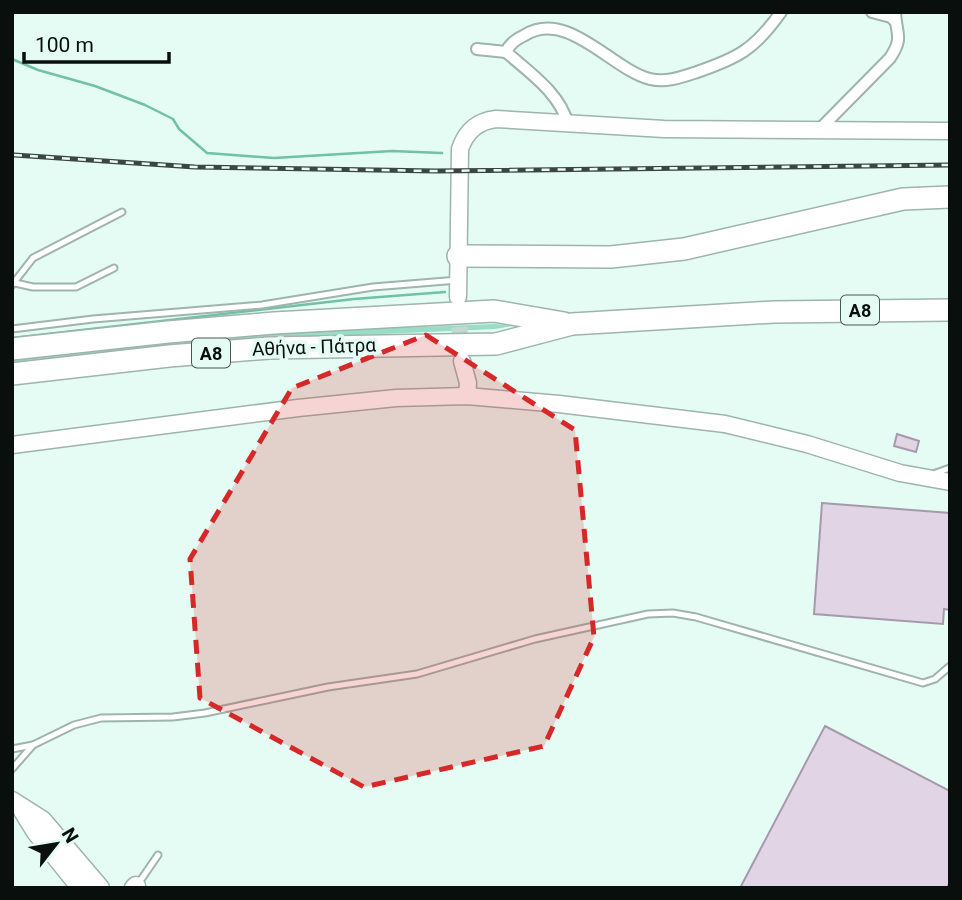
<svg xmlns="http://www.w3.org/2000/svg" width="962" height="900" viewBox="0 0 962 900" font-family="Roboto,sans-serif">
<rect width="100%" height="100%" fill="#e4fcf3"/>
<!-- green -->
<polygon fill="#98ddc6" points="495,324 513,326 495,329 268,339 12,364 12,359 167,342 268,333"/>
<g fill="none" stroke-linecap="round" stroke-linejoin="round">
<!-- stream -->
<g stroke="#72c0a7" stroke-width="2.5">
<polyline points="12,59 38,70 95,86 145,105 173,119 179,129 207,153 274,158 392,151 442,153"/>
<polyline points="12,338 354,299 445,292"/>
</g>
</g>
<!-- building -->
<g fill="#e1d4e5" stroke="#a69aaa" stroke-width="2">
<polygon points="897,434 919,441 916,452 894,446"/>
<polygon points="822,503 950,513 950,610 944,609 943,624 814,614"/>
<polygon points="825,726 950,791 950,882 947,888 740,888"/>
</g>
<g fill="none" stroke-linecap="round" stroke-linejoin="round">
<!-- secondary-tunnel -->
<polyline stroke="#c3d8d0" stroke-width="16" stroke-dasharray="16 8" stroke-linecap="butt" points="458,303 461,354"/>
<!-- lane casing -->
<g stroke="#9eb4ac" stroke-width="9">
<g id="lane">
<polyline points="15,283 33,287 76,287 114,268"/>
<polyline points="12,285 33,258 122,212"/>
<polyline points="12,329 93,319 262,305 373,287 458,280"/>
<polyline points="933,474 950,468"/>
<polyline points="12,749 33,745 74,725 101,718 173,717 205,713 328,687 417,674 535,639 648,614 673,613 696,617 923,683 935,679 950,666"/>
<polyline points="12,769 33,745"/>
<polyline points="138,884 158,855"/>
</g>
</g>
<!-- street casing -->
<g stroke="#9eb4ac" stroke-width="14">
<g id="street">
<polyline points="872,12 891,17 896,22"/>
<path d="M 477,49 L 506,52 C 510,43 517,39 525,35 C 568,9 611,69 650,79 C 666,83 682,77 697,72 C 738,58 755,49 781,12"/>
<path d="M 506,52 C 529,72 561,94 568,125"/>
<path d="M 820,129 L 890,58 C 904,37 896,35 895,12"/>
</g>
</g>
<!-- secondary casing -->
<g stroke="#9eb4ac" stroke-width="19">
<g id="secondary">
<path d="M 458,297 L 460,149 C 466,131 478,121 496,119 L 664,129 L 950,131"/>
<polyline points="462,361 468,383 467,396"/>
<polyline points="12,445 298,408 396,398 467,396 559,404 725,424 807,444 900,473 950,482"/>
</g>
</g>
<!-- primary casing -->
<g stroke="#9eb4ac" stroke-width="21">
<g id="primary">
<polyline points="12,801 42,820 100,888"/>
<polyline points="23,811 36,832 81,888"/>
<polyline points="134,888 136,886"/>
</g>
</g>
<!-- highway casing -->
<g stroke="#9eb4ac" stroke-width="24">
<g id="highway">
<polyline points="458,256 611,257 684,249 903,199 950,197"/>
<polyline points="12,349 168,332 274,323 494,311 564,323"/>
<polyline points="12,374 169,356 269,348 496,344 572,324 774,312 950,310"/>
</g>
</g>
<!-- lane -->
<use href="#lane" stroke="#fff" stroke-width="5"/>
<!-- street -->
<use href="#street" stroke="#fff" stroke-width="10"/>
<!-- secondary -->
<use href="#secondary" stroke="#fff" stroke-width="16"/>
<!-- primary -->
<use href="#primary" stroke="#fff" stroke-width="18"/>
<!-- highway -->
<use href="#highway" stroke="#fff" stroke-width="21"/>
<!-- rail casing -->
<g stroke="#3b4643" stroke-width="5">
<polyline id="rail" points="14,155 195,167 436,171 950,165"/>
</g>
<!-- rail -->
<use href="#rail" stroke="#e4fcf3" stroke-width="2.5" stroke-dasharray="8" stroke-linecap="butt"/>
</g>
<!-- marked area -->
<path fill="#d62828" fill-opacity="0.2" stroke="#d62828" stroke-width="5" stroke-dasharray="14 9" stroke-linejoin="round" d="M 426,335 L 575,430 L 594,637 L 544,746 L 364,787 L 200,698 L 190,559 L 292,388 Z"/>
<g text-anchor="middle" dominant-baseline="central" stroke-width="7" stroke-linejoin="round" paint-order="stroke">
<!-- shield labels -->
<g fill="#e4fcf3" stroke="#4a5652" stroke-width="2">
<rect x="841" y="295.5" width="38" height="29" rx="5"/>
<rect x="192" y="338.5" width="38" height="29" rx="5"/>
</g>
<g font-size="18" font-weight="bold" fill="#080f0d">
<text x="860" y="310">Α8</text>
<text x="211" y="353">Α8</text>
</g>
<!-- street labels -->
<g font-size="19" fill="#080f0d" stroke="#e4fcf3">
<text transform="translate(314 347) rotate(-2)">Αθήνα - Πάτρα</text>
</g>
</g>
<!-- border -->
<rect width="962" height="900" fill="none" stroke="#080f0d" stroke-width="28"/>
<!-- north arrow -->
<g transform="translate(56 844) rotate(59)" stroke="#e4fcf3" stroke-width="5" paint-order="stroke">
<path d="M0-5L12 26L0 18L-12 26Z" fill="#080f0d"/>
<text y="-10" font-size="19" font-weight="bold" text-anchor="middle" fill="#080f0d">N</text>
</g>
<!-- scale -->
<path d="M24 52v10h145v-10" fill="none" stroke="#080f0d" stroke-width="3.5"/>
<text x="35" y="52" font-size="21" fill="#080f0d" stroke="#e4fcf3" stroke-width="5" paint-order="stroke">100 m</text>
</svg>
